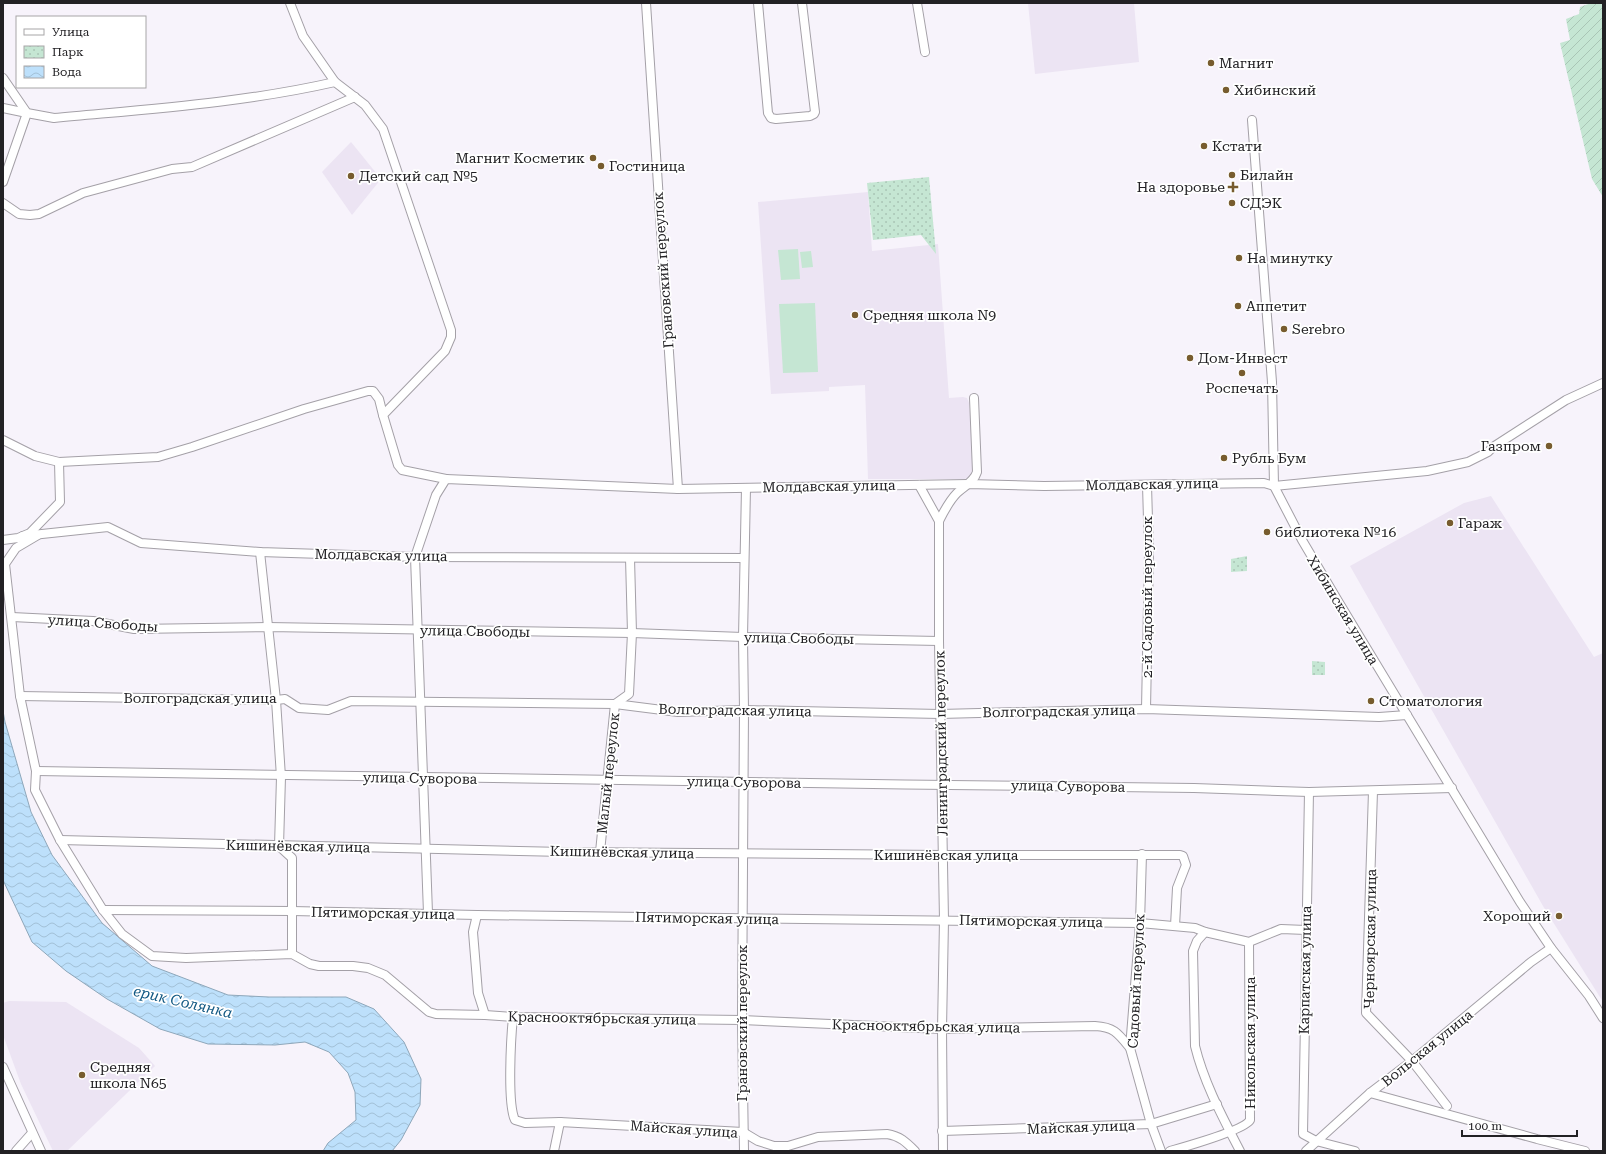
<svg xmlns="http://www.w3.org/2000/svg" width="1606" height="1154" viewBox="0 0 1606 1154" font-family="'Roboto Serif',serif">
<defs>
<pattern id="park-dots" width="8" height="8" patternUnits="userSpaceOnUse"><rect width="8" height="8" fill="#c5e6d3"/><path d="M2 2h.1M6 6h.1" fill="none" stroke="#a9c5b5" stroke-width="1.8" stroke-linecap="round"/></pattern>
<pattern id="garden-furrows" width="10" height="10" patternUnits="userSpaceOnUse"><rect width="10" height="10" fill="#c5e6d3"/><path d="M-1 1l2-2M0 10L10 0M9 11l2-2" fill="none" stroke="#a9c5b5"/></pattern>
<pattern id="water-waves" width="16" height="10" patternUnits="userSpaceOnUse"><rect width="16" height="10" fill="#bde0fb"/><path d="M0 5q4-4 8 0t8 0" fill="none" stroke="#a2c0d7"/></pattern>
</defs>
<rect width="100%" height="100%" fill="#f7f3fb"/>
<!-- built -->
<g fill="#ece4f3">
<polygon points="1028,3 1134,3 1139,62 1035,74"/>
<polygon points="351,142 381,179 352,215 322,172"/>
<polygon points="868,192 872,251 938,244 949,398 963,397 967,398 969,403 974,465 970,476 965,479 868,479 865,385 829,387 829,391 771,394 758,202"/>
<polygon points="1491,496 1594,657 1603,653 1603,1002 1543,906 1350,566 1464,503"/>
<polygon points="9,1001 66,1002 139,1048 155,1066 67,1151 53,1151 21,1084 3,1035 3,1003"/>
</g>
<!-- grass -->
<g fill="#c5e6d3">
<polygon points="798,249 800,279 781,280 778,250"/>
<polygon points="811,251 813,267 802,268 800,252"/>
<polygon points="815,303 818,372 783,373 779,304"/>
</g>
<!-- park -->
<g fill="url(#park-dots)">
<polygon points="929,177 936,254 921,235 873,240 867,183"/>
<polygon points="1247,556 1247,571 1231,572 1231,559"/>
<polygon points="1312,661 1325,662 1325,675 1312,675"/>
</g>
<!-- garden -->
<polygon fill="url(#garden-furrows)" points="1591,3 1603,3 1603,197 1592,179 1560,43 1570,40 1566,19 1579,14 1580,7"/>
<!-- water -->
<polygon fill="url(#water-waves)" stroke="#8ea7ba" points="3,711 5,722 31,812 52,855 102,923 152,966 228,995 269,997 346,997 374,1009 404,1042 421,1079 420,1105 401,1140 392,1151 323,1151 328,1143 356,1120 355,1092 348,1073 329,1052 305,1042 275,1045 208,1044 160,1029 107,999 66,971 32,942 3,880"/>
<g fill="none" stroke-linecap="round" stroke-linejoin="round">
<!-- minor casing -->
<g stroke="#a4a0a7" stroke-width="10">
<g id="minor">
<polyline points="290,3 303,36 335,82 365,105 383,129 451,330 451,337 445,351 383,415 398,465 402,470 446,479"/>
<polyline points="646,3 678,489"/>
<polyline points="758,3 768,113 771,118 776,119 810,116 814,114 815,112 802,3"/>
<polyline points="917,3 925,52"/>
<path d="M 3,78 L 27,113 L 54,118 C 148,109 243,103 335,82"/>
<polyline points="3,108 27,113 3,182"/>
<polyline points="1252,120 1272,382 1274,486 1302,540 1338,601 1520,902 1551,948 1589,996 1603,1018"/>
<polyline points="3,203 19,214 30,215 39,214 83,193 172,169 192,167 355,97"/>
<polyline points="3,440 35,456 59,462 158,457 192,447 304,409 368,391 373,391 379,399 383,415"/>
<polyline points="919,485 939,521"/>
<path d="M 38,535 L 16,548 L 5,564 L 20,696 L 36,771 L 35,790 L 60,840 L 103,910 L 122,934 L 152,956 L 186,958 L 292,954 L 310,964 L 319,966 L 353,966 L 368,968 L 385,975 L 429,1012 L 436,1014 L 485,1015 L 513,1017 L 742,1020 L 942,1029 L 1095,1026 C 1114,1027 1118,1033 1130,1048"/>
<polyline points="23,536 108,527 141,543 260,552 415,557 744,558"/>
<polyline points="3,540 18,538 30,533 60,502 59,462"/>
<polyline points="260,552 276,700 281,777 279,846 292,858 292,954"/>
<polyline points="12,617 93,621 134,629 268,627 632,633 743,637 939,641"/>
<polyline points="20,696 276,700 285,699 299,708 328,710 351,701 615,704 678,712 744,710 940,714 1146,709 1379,717 1407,715"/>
<polyline points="1146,709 1149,554 1147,485"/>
<path d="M 36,771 C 422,780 808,783 1194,788 L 1309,792 L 1452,788"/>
<polyline points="1373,791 1366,1013 1412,1061 1447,1106"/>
<polyline points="1309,792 1303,1134 1316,1141 1355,1151"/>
<polyline points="60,840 564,852 943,855 1180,855 1183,856 1186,865 1177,888 1175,926"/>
<polyline points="600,852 615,704 629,694 632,633 630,558"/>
<polyline points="1142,854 1140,923 1130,1048 1151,1124 1161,1151"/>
<polyline points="103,910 292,911 477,915 1140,923 1195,928 1205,932 1249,942 1281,929 1306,930"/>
<polyline points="428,913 415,557 436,495 446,479 678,489 968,484 1044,486 1264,483 1274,486 1427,471 1468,462 1488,452 1493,447 1566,400 1603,383"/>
<polyline points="477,915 473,932 478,993 485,1015"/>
<path d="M 1205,932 L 1197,941 L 1193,951 L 1195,1046 C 1204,1083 1223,1118 1240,1151"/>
<path d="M 513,1017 C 511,1037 507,1104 515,1120 L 525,1123 L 560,1122 L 743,1132 L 758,1141 L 774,1146 L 788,1146 L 818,1137 L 887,1134 C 900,1136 906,1142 915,1151"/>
<polyline points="3,1067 41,1151"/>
<polyline points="1370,1093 1537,1139 1585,1151"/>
<polyline points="942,1131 1151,1124 1217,1104"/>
<polyline points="16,1151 32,1133"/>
<polyline points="554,1151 560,1122"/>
<polyline points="744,1151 742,1020 744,710 743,637 746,488"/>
<path d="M 943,1151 L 942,1029 L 944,920 L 939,641 L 939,521 C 944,511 949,501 957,493 C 964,486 974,482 977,472 L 974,398"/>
<path d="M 1170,1151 C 1184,1147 1245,1130 1250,1120 L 1249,942"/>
<polyline points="1306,1151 1370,1093 1412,1061 1531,962 1551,948"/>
</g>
</g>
<!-- minor -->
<use href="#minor" stroke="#fff" stroke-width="8"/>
</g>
<!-- markers -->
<g fill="#775c2e" stroke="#fff" stroke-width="1.5">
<circle cx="1211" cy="63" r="4"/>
<circle cx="1226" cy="90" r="4"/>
<circle cx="1204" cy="146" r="4"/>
<circle cx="593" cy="158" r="4"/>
<circle cx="601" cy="166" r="4"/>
<circle cx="1232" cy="175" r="4"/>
<circle cx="351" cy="176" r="4"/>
<path d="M1231 181h4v4h4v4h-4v4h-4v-4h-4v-4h4z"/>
<circle cx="1232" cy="203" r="4"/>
<circle cx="1239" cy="258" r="4"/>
<circle cx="1238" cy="306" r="4"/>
<circle cx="855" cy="315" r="4"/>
<circle cx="1284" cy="329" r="4"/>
<circle cx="1190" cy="358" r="4"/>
<circle cx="1242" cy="373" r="4"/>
<circle cx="1549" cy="446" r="4"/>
<circle cx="1224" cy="458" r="4"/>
<circle cx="1450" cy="523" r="4"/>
<circle cx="1267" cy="532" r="4"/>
<circle cx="1371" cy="701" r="4"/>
<circle cx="1559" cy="916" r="4"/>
<circle cx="82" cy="1075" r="4"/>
</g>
<g text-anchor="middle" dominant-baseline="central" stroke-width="3.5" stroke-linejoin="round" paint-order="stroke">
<!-- poi labels -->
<g font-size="14" fill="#222124" stroke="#fff" text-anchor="start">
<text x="1219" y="63">Магнит</text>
<text x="1234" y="90">Хибинский</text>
<text x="1212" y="146">Кстати</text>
<text x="585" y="158" text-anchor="end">Магнит Косметик</text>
<text x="609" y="166">Гостиница</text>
<text x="1240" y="175">Билайн</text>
<text x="359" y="176">Детский сад №5</text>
<text x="1225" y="187" text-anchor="end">На здоровье</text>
<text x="1240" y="203">СДЭК</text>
<text x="1247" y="258">На минутку</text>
<text x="1246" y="306">Аппетит</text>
<text x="863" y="315">Средняя школа N9</text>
<text x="1292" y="329">Serebro</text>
<text x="1198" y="358">Дом-Инвест</text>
<text x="1242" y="388" text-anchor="middle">Роспечать</text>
<text x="1541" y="446" text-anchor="end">Газпром</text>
<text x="1232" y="458">Рубль Бум</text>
<text x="1458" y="523">Гараж</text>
<text x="1275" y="532">библиотека №16</text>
<text x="1379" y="701">Стоматология</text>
<text x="1551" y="916" text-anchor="end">Хороший</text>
<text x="90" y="1067">Средняя<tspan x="90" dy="16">школа N65</tspan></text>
</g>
<!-- street labels -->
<g font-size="14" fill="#222124" stroke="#fff">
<text transform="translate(663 270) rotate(-94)">Грановский переулок</text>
<text transform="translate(1152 484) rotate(-1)">Молдавская улица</text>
<text transform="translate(829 486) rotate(-1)">Молдавская улица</text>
<text transform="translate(381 555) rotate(1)">Молдавская улица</text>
<text transform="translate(1147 597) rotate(-90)">2-й Садовый переулок</text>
<text transform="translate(1343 610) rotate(59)">Хибинская улица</text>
<text transform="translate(103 623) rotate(4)">улица Свободы</text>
<text transform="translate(475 631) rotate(1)">улица Свободы</text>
<text transform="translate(799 638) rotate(1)">улица Свободы</text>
<text x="200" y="698">Волгоградская улица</text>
<text transform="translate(735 710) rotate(1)">Волгоградская улица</text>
<text transform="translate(1059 711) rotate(-1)">Волгоградская улица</text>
<text transform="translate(941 743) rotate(-91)">Ленинградский переулок</text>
<text transform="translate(608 773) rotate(-84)">Малый переулок</text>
<text transform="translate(420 778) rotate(1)">улица Суворова</text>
<text transform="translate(744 782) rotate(1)">улица Суворова</text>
<text transform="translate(1068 786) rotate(1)">улица Суворова</text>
<text transform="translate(298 846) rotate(1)">Кишинёвская улица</text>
<text transform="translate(622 852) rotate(1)">Кишинёвская улица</text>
<text x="946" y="855">Кишинёвская улица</text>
<text transform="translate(383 913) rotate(1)">Пятиморская улица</text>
<text transform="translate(707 918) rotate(1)">Пятиморская улица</text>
<text transform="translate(1031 921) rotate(1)">Пятиморская улица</text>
<text transform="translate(1370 939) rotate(-89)">Черноярская улица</text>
<text transform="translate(1305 970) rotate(-89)">Карпатская улица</text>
<text transform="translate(1136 981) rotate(-87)">Садовый переулок</text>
<text transform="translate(602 1018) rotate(1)">Краснооктябрьская улица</text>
<text transform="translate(742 1023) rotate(-90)">Грановский переулок</text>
<text transform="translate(926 1026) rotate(1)">Краснооктябрьская улица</text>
<text transform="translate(1250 1043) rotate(-90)">Никольская улица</text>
<text transform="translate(1427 1048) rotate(-39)">Вольская улица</text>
<text transform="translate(1081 1127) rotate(-2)">Майская улица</text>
<text transform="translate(684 1129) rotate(4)">Майская улица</text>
</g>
<!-- water labels -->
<g font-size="15" font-style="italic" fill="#125983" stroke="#fff">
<text transform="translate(183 1002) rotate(13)">ерик Солянка</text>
</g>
</g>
<!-- border -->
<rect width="1606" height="1154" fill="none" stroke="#222124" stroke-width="8"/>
<!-- legend -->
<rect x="16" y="16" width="130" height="72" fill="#ffffff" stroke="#a7a6a7"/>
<rect x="24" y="29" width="20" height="6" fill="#ffffff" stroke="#a7a6a7"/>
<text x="52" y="36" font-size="12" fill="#222124">Улица</text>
<rect x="24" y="46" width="20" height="12" fill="url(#park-dots)" stroke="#a7a6a7"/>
<text x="52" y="56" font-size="12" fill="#222124">Парк</text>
<rect x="24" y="66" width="20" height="12" fill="url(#water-waves)" stroke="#a7a6a7"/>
<text x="52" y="76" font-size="12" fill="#222124">Вода</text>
<!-- scale -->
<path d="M1462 1130v6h115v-6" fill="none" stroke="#222124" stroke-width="2"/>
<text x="1468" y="1130" font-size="12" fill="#222124" stroke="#ffffff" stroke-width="3" paint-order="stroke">100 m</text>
</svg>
